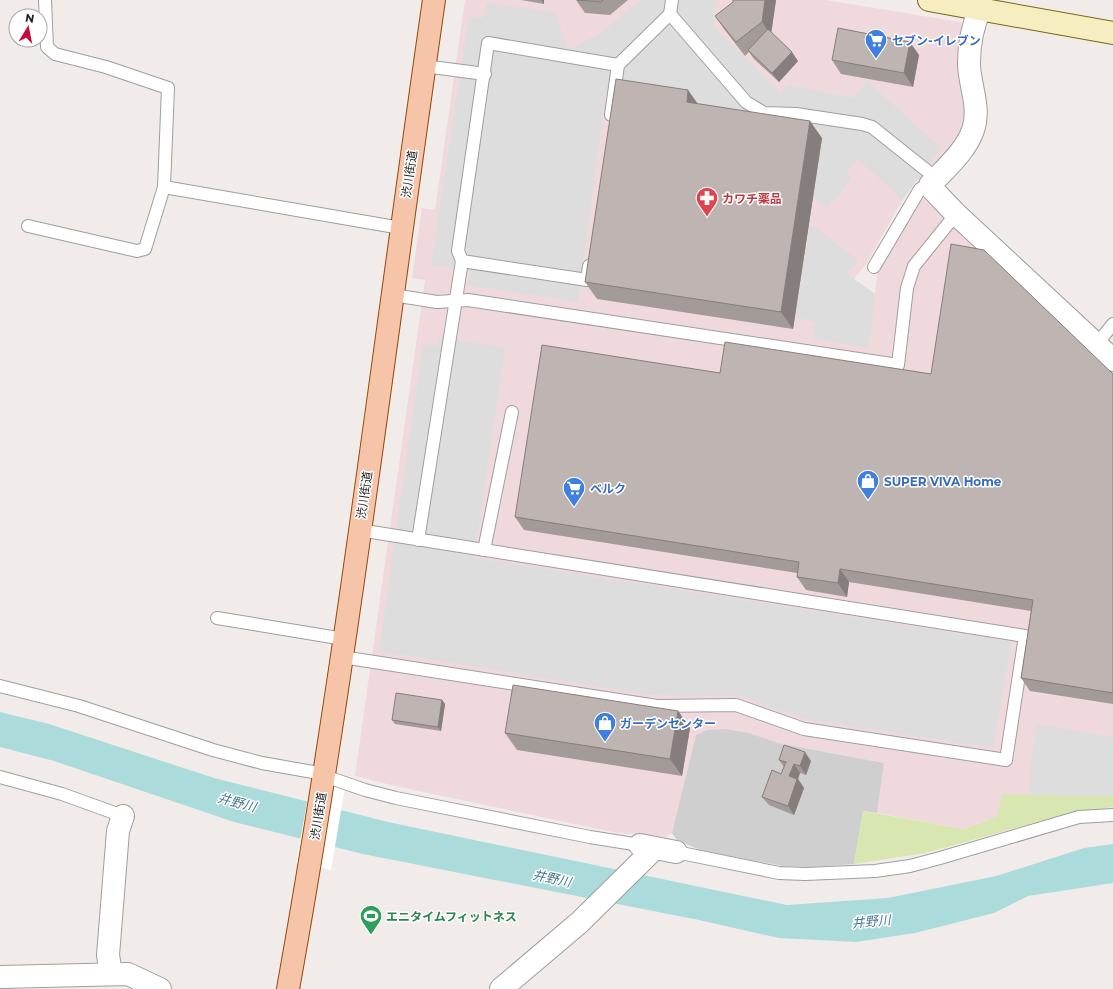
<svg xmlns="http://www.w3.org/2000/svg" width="1113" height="989" viewBox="0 0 1113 989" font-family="Montserrat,'Noto Sans JP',sans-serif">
<rect width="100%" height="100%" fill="#f1ece9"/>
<!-- commercial -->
<polygon fill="#f0d9dd" points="465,0 826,0 966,23 962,84 965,118 960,138 936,166 913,184 897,209 867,263 854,279 875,294 877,275 922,198 986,251 1113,373 1113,796 1002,795 997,817 963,829 877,813 884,763 782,744 749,733 726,729 696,735 672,833 665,837 617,833 395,786 355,776 425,280 412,278 422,208 435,210"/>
<!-- religious -->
<polygon fill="#cfcfcf" points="726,729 749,733 782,744 884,763 877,813 863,811 854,864 811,867 783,866 702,851 677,840 672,833 696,735 707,730"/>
<!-- grass -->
<polygon fill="#d8e7b2" points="1002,794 1113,796 1113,807 1065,814 926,853 854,864 863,811 963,829 997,817"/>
<!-- parking -->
<g fill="#ddd">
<polygon points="641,0 717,0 713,25 780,93 788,85 853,98 867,81 941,148 902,200 858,159 846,172 852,178 827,208 813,198 822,138 628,96 606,93 578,302 468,285 471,271 431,265 469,16 483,18 487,3 556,13 568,50 602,32"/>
<polygon points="810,226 815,227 859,261 846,273 875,294 869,348 813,338 816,322 795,317"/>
<polygon points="439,337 505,348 474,558 1012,642 993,748 809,720 774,709 740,696 649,695 379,651 423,344 437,346"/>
<polygon points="1037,724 1113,737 1113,796 1030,795 1029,774"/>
</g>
<!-- water -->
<polygon fill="#acdbdb" points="0,712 49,724 214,778 388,822 787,905 888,898 996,876 1084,848 1113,844 1113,883 1028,896 994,913 915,933 856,942 779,938 699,920 363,854 234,822 54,761 0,747"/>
<!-- pier -->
<polygon fill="#fff" points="311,781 345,787 331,870 296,863"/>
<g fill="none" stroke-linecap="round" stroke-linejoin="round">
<!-- lane casing -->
<g stroke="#9e9e9e" stroke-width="14">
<g id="lane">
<polyline points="670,14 746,102 764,113 796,114 862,124 872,127 936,178"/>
<polyline points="424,66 485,74"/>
<polyline points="611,115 618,65 670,14 672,0"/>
<polyline points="164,187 401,228"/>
<polyline points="28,226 137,251 145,249 164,187 168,88 106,67 55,54 47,47 45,0"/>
<polyline points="462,261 587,280 589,266"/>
<polyline points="874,267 920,189 930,185"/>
<polyline points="393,295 437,302 468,300 898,365 907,288 914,266 956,214"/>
<polyline points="1096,345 1113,324"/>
<polyline points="418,540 462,261 458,251 488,43 618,65"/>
<polyline points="484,550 512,412"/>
<polyline points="217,618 344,639"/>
<polyline points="342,657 657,706 736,705 804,729 1006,760 1025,636 359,530"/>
<polyline points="0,686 79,706 213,750 262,763 313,772 365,790 396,798 590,837 640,845"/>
<polyline points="0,777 62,794 123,816"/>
<polyline points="676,852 779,873 805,874 875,871 910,866 940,858 1079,817 1113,815"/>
</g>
</g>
<!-- street casing -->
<g stroke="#9e9e9e" stroke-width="24">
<g id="street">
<path d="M 980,9 C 973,25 969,45 969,63 C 969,85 981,107 973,130 C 966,151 945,169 930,185 L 933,190 L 956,214 L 1113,360"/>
<polyline points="640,845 676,852"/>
<polyline points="111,973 108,955 118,831 123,816"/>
<polyline points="0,977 128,974 160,989"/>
<polyline points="501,989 580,922 655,848"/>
</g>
</g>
<!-- secondary casing -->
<g stroke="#74690c" stroke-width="24">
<polyline id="secondary" points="929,0 1113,33"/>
</g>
<!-- primary casing -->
<g stroke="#94480a" stroke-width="24">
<path id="primary" d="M 288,989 C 347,661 386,330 434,0"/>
</g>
<!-- lane -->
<use href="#lane" stroke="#fff" stroke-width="12"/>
<!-- street -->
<use href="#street" stroke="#fff" stroke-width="22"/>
<!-- secondary -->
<use href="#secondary" stroke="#f6edc1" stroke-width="22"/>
<!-- primary -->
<use href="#primary" stroke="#f6c4a8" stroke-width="22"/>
</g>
<!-- wall -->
<g fill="#a39b98">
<polygon points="521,0 544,0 544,4"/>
<polygon points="576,0 628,0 610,15 585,13"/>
<polygon points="776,0 771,32 798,61 779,82 754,59 749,52 745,56 724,29 715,16 733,2"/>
<polygon points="919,55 913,87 841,74 832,60"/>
<polygon points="698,104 822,138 793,329 597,299 585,282"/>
<polygon points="720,373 931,374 1113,374 1113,704 1030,691 1021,678 1031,611 849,582 847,597 806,590 797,577 797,573 524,530 515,517"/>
<polygon points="442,700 445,704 441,731 395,724 392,720"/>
<polygon points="678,711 690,728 682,776 517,750 505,733"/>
<polygon points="779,760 811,761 806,775 800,773 798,779 804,788 794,815 769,805 762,797 781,774 784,767"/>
</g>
<!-- shaded-wall -->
<g fill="#857e7c">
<polygon points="541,0 544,0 544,4"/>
<polygon points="765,0 776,0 771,35 762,22"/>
<polygon points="910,42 919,55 913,87 904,73"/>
<polygon points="792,52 798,61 779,82 772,73"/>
<polygon points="688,90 700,107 687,102"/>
<polygon points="810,121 822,138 793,329 781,312"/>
<polygon points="840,569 849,582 847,597 838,583"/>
<polygon points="442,700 445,704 441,731 438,727"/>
<polygon points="678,711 690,728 682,776 670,759"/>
<polygon points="805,752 811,761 806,775 800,766"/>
<polygon points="794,764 800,773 798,779 804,788 794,815 788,806 789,776"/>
</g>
<!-- building -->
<g fill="#beb4b1" stroke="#857e7c">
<polygon points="577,0 603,0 601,2"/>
<polygon points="733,0 765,0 762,22 736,42 715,16 733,2"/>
<polygon points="838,28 910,42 904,73 832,60"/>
<polygon points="768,29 792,52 772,73 748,50"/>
<polygon points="616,79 688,90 687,102 810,121 781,312 585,282"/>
<polygon points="951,244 984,250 1113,374 1113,693 1021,678 1033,600 840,569 838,583 797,577 799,562 515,517 542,345 720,373 725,342 931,374"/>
<polygon points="513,685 678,711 670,759 505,733"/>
<polygon points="396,693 442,700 438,727 392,720"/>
<polygon points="784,745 805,752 800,766 794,764 789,776 797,779 788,806 762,797 772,770 781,774 786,762 779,760"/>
</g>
<!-- icons -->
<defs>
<g id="supermarket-pin" transform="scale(1.15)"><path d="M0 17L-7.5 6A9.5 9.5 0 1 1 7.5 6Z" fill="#3f7fe0" stroke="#fff"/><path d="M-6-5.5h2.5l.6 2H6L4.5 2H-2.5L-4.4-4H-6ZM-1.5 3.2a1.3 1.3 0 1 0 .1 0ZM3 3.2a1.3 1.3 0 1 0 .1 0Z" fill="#fff"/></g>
<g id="pharmacy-pin" transform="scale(1.15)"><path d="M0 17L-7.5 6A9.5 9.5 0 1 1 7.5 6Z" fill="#e0444e" stroke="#fff"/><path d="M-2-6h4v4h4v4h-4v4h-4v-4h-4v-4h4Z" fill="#fff"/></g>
<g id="shop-pin" transform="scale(1.15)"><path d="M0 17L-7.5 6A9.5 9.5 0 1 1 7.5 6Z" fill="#3f7fe0" stroke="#fff"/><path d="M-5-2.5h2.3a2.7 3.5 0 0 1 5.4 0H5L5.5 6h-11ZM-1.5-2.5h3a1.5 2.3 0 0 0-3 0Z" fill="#fff"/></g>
<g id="stadium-pin" transform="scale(1.15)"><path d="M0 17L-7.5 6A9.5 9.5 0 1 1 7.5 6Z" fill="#2e9e5b" stroke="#fff"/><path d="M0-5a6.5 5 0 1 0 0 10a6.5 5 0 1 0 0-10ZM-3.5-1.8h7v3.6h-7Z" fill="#fff"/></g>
</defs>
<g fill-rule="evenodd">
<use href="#supermarket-pin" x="876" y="40"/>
<use href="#pharmacy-pin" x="707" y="198"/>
<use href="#shop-pin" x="868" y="481"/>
<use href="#supermarket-pin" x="574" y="488"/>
<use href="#shop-pin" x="605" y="723"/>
<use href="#stadium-pin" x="371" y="916"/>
</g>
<g text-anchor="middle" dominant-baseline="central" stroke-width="3" stroke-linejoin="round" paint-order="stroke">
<!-- shop labels -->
<g font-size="12" font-weight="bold" fill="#366cbe" stroke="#fff" text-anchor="start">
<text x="892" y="40">セブン-イレブン</text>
<text x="884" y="481">SUPER VIVA Home</text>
<text x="590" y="488">ベルク</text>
<text x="620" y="723">ガーデンセンター</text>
</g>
<!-- street labels -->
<g font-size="12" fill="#212121" stroke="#fff">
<text transform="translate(409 174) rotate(-82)">渋川街道</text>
<text transform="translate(364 495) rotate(-82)">渋川街道</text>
<text transform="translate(318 816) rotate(-81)">渋川街道</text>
</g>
<!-- health labels -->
<g font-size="12" font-weight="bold" fill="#be3a42" stroke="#fff" text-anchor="start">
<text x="722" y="198">カワチ薬品</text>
</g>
<!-- leisure labels -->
<g font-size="12" font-weight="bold" fill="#27864d" stroke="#fff" text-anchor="start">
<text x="386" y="916">エニタイムフィットネス</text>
</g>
<!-- water labels -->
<g font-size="13" font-style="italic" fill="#46788d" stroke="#fff">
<text transform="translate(237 802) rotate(15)">井野川</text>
<text transform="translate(552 878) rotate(12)">井野川</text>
<text transform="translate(871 921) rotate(-5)">井野川</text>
</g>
</g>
<!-- north arrow -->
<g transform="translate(28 28) rotate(10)"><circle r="19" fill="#ffffff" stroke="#a6a6a6"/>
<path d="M0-3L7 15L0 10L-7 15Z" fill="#c50d35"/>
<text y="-6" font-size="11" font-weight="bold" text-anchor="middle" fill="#212121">N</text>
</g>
</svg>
